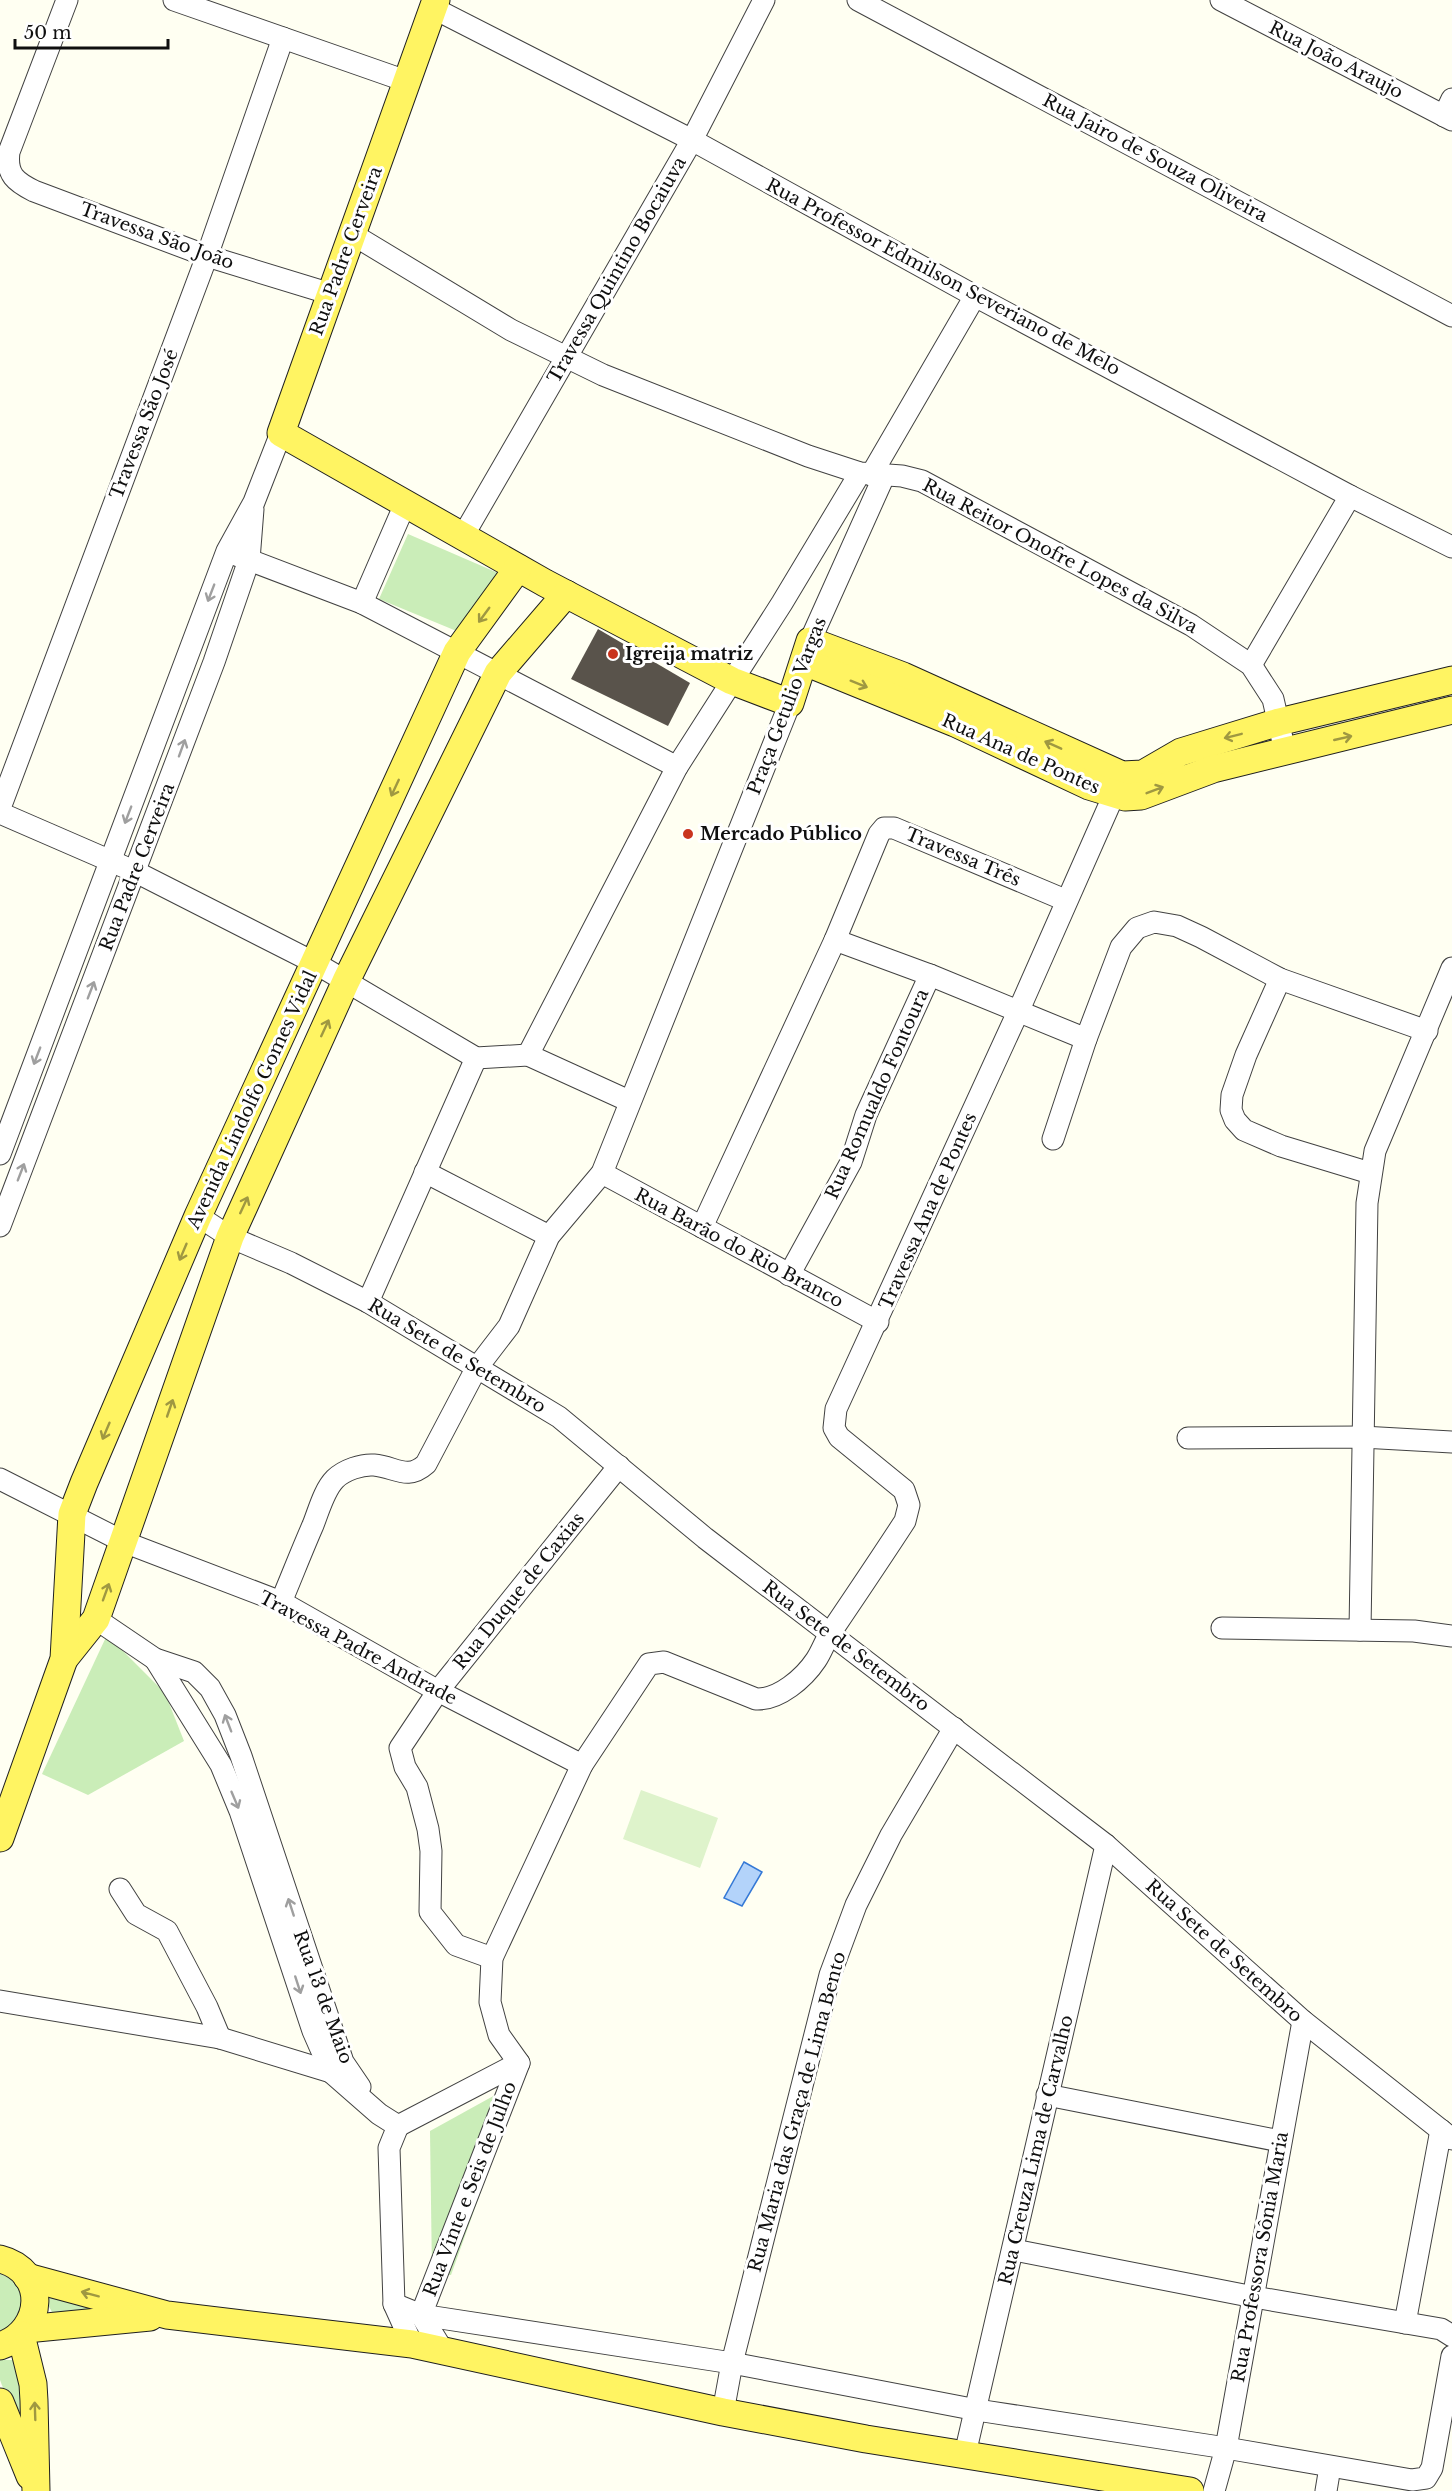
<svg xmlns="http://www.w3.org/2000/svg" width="1452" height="2491" viewBox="0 0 1452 2491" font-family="'Libre Baskerville',serif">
<rect width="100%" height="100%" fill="#fffff2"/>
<!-- green -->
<g fill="#caedb8">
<polygon points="408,534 498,573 471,637 379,599"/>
<polygon points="107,1635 165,1693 184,1741 88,1795 42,1774"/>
<polygon points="497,2094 510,2110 451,2275 432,2274 430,2131"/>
<path d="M 0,2274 C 23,2281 21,2297 22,2319 L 0,2335 Z"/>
<polygon points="40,2291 127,2311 56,2319"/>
<polygon points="0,2360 21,2360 24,2443 0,2380"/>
</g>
<!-- pitch -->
<polygon fill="#def3cb" points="641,1790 718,1818 700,1868 623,1839"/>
<!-- water -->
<polygon fill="#b3d3fa" stroke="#3579d6" stroke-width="1.5" points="744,1862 762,1872 742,1906 724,1898"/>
<!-- building -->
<polygon fill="#59534b" points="598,629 690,683 668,726 571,679"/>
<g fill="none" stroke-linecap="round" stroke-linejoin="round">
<!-- minor casing -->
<g stroke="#424242" stroke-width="23">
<g id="minor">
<path d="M 67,0 L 9,152 C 6,175 16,182 34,191 L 207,256 L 331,294"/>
<polyline points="174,0 406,81"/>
<polyline points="858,0 1452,316"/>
<polyline points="1221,0 1452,120"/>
<polyline points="433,8 692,140 975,296 1350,496 1452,547"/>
<polyline points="1444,116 1452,99"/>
<polyline points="352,234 511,330 603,375 808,456 860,473 902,476 922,481 1191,625 1251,665 1273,699 1285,751"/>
<polyline points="871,475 975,296"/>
<polyline points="463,536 692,140 764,0"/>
<polyline points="236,555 362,603 677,767"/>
<polyline points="362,603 405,504"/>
<polyline points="810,641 884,476"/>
<polyline points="1251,665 1350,496"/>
<polyline points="0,808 207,256 283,38"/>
<polyline points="0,813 136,872 315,963 476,1058 528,1055 629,1101"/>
<polyline points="835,940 930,975 1086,1039"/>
<polyline points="1280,979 1246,1055 1232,1095 1231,1110 1235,1120 1244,1130 1281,1146 1370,1173"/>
<polyline points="528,1055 677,767 782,603 860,473"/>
<polyline points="1053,1139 1086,1039 1121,947 1137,928 1154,922 1177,926 1201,937 1280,979 1427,1031"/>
<polyline points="0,1154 227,551 254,502 281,433"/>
<polyline points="425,1172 549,1236"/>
<polyline points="602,1173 878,1322"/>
<polyline points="198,1216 230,1237 291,1263 368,1302 559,1417 705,1538 1106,1845 1303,2021 1452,2139"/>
<polyline points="0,1226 214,662 249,560 253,509"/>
<polyline points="702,1227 835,940 879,834 884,828 894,828 1065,900"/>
<polyline points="789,1275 851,1162 866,1115 930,975"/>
<polyline points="368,1302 476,1058"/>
<polyline points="1188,1438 1362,1437 1452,1442"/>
<polyline points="0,1479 124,1542 281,1602 438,1691 582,1765"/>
<path d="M 281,1602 C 292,1576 302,1550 313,1525 C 319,1510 324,1490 335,1479 C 344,1470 362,1464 374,1465 C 396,1467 407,1481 426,1464 L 476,1369 L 509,1326 L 549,1236 L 602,1173 L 790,703"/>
<polyline points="96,1619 155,1659 194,1672 210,1688 225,1715 241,1756 343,2062 360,2087"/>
<polyline points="1222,1628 1414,1631 1452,1636"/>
<polyline points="1360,1630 1367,1203 1375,1151 1452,968"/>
<polyline points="155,1659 221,1765 240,1811 313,2031 331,2072 379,2114 398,2126 389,2148 394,2304 412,2344"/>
<polyline points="120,1889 136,1914 167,1931 207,2007 220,2038"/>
<polyline points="492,1958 456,1945 430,1912 431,1851 428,1829 417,1787 405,1767 400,1748 438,1691 619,1466"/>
<polyline points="0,2001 220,2038 331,2072 338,2067"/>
<polyline points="1047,2095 1280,2141"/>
<polyline points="398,2126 519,2063"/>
<polyline points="1014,2250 1254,2297 1441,2329 1452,2336"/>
<polyline points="394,2304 421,2315 732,2363 977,2410 1226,2448 1412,2480 1426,2478 1432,2468 1452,2356"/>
<polyline points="1405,2323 1441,2130"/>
<path d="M 442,2349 L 421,2315 L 519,2063 L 499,2035 L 490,2002 L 492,1958 L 582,1765 L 649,1664 L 664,1662 L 756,1699 C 779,1700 804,1678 816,1660 C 822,1651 825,1641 831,1632 C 856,1595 881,1558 905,1521 L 909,1505 L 904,1490 L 839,1437 L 834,1428 L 836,1409 L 1018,1012 L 1120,781"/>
<polyline points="723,2412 732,2363 830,1975 856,1905 891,1835 954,1728"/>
<polyline points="965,2454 1106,1845"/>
<polyline points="1214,2491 1226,2448 1303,2021"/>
<polyline points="1326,2491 1330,2467"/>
</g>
</g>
<!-- major casing -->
<g stroke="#202020" stroke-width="29">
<g id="major">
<polyline points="436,0 281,433 545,583 732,681 790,703 810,641 903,676 1122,775 1143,774 1181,752 1279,722 1452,680"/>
<polyline points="805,662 955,723 1089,786 1125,797 1141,796 1213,769 1452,710"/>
<polyline points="64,1659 96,1619 230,1237 346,981 498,673 566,594"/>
<polyline points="0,1838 64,1659 72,1514 84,1483 198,1216 457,652 518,568"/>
<path d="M 0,2259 C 48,2271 45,2331 0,2346"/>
<polyline points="27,2277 167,2315 412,2344 723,2412 866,2439 1190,2491"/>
<polyline points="26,2329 150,2317"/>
<polyline points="21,2335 33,2384 34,2401 36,2491"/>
<polyline points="0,2402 30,2476"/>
</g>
</g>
<!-- minor -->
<use href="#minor" stroke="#fff" stroke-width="21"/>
<!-- major -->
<use href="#major" stroke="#fff462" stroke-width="27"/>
</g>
<!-- one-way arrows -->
<defs><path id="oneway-shaft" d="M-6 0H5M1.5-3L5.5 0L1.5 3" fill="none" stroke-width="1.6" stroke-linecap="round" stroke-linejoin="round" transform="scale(1.5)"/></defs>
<g stroke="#9f9f9f">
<use href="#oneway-shaft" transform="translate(211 593) rotate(111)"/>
<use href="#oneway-shaft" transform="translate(182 748) rotate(-70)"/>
<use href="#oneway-shaft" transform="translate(128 815) rotate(111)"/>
<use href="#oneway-shaft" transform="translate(91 990) rotate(-69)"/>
<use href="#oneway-shaft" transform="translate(37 1056) rotate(111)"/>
<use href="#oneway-shaft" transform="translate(21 1172) rotate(-69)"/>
<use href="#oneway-shaft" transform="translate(228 1723) rotate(-111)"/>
<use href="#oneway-shaft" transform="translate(235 1800) rotate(67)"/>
<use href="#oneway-shaft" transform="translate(291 1907) rotate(-108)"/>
<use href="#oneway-shaft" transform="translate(298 1985) rotate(72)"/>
</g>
<g stroke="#9f9841">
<use href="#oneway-shaft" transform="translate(484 615) rotate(126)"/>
<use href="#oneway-shaft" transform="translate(859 684) rotate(22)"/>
<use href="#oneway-shaft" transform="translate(1233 736) rotate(166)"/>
<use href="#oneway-shaft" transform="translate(1343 738) rotate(-13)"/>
<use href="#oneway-shaft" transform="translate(1053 745) rotate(-156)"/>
<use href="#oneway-shaft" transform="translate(395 788) rotate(115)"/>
<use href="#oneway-shaft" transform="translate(1155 790) rotate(-21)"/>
<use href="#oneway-shaft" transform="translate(325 1028) rotate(-65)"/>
<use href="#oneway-shaft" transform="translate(244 1205) rotate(-65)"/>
<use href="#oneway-shaft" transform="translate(183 1252) rotate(113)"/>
<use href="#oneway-shaft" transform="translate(170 1408) rotate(-71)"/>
<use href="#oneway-shaft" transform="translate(106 1431) rotate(113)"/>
<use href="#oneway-shaft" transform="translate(106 1592) rotate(-70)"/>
<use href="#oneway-shaft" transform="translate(90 2294) rotate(-165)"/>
<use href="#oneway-shaft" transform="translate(35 2411) rotate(-92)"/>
</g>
<!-- markers -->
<g fill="#c9341e" stroke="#fff" stroke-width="2">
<circle cx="613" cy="654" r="6"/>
<circle cx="688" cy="834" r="6"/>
</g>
<g text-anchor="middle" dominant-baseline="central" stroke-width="6" stroke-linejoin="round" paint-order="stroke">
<!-- street labels -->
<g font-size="18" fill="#0f0f0f" stroke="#fff">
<text transform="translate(1336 60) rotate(27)">Rua João Araujo</text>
<text transform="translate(1155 158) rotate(28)">Rua Jairo de Souza Oliveira</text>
<text transform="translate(157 236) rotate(20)">Travessa São João</text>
<text transform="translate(346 251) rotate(-70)">Rua Padre Cerveira</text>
<text transform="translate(617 270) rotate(-60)">Travessa Quintino Bocaiuva</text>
<text transform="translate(943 277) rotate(28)">Rua Professor Edmilson Severiano de Melo</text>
<text transform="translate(144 424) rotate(-69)">Travessa São José</text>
<text transform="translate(1060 556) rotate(28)">Rua Reitor Onofre Lopes da Silva</text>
<text transform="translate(787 706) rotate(-69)">Praça Getulio Vargas</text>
<text transform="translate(1021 754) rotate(24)">Rua Ana de Pontes</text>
<text transform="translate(963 857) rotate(23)">Travessa Três</text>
<text transform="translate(137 867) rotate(-69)">Rua Padre Cerveira</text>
<text transform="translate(877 1094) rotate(-66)">Rua Romualdo Fontoura</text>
<text transform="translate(252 1100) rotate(-65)">Avenida Lindolfo Gomes Vidal</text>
<text transform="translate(928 1211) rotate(-66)">Travessa Ana de Pontes</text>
<text transform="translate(739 1248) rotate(28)">Rua Barão do Rio Branco</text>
<text transform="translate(457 1356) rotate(31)">Rua Sete de Setembro</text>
<text transform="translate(519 1591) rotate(-51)">Rua Duque de Caxias</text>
<text transform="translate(846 1646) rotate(37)">Rua Sete de Setembro</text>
<text transform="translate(358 1648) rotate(28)">Travessa Padre Andrade</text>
<text transform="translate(1224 1951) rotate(42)">Rua Sete de Setembro</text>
<text transform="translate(323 1997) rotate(70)">Rua 13 de Maio</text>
<text transform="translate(797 2112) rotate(-75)">Rua Maria das Graça de Lima Bento</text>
<text transform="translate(1036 2150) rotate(-77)">Rua Creuza Lima de Carvalho</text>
<text transform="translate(470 2189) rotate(-69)">Rua Vinte e Seis de Julho</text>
<text transform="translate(1260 2257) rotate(-80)">Rua Professora Sônia Maria</text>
</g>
<!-- poi labels -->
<g font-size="18" font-weight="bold" fill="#0f0f0f" stroke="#fff" text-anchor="start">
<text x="625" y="654">Igreija matriz</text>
<text x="700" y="834">Mercado Público</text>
</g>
</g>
<!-- scale -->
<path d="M15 39v9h153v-9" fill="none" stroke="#0f0f0f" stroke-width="3"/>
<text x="24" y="39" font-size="18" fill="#0f0f0f" stroke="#ffffff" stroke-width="4.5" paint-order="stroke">50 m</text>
</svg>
